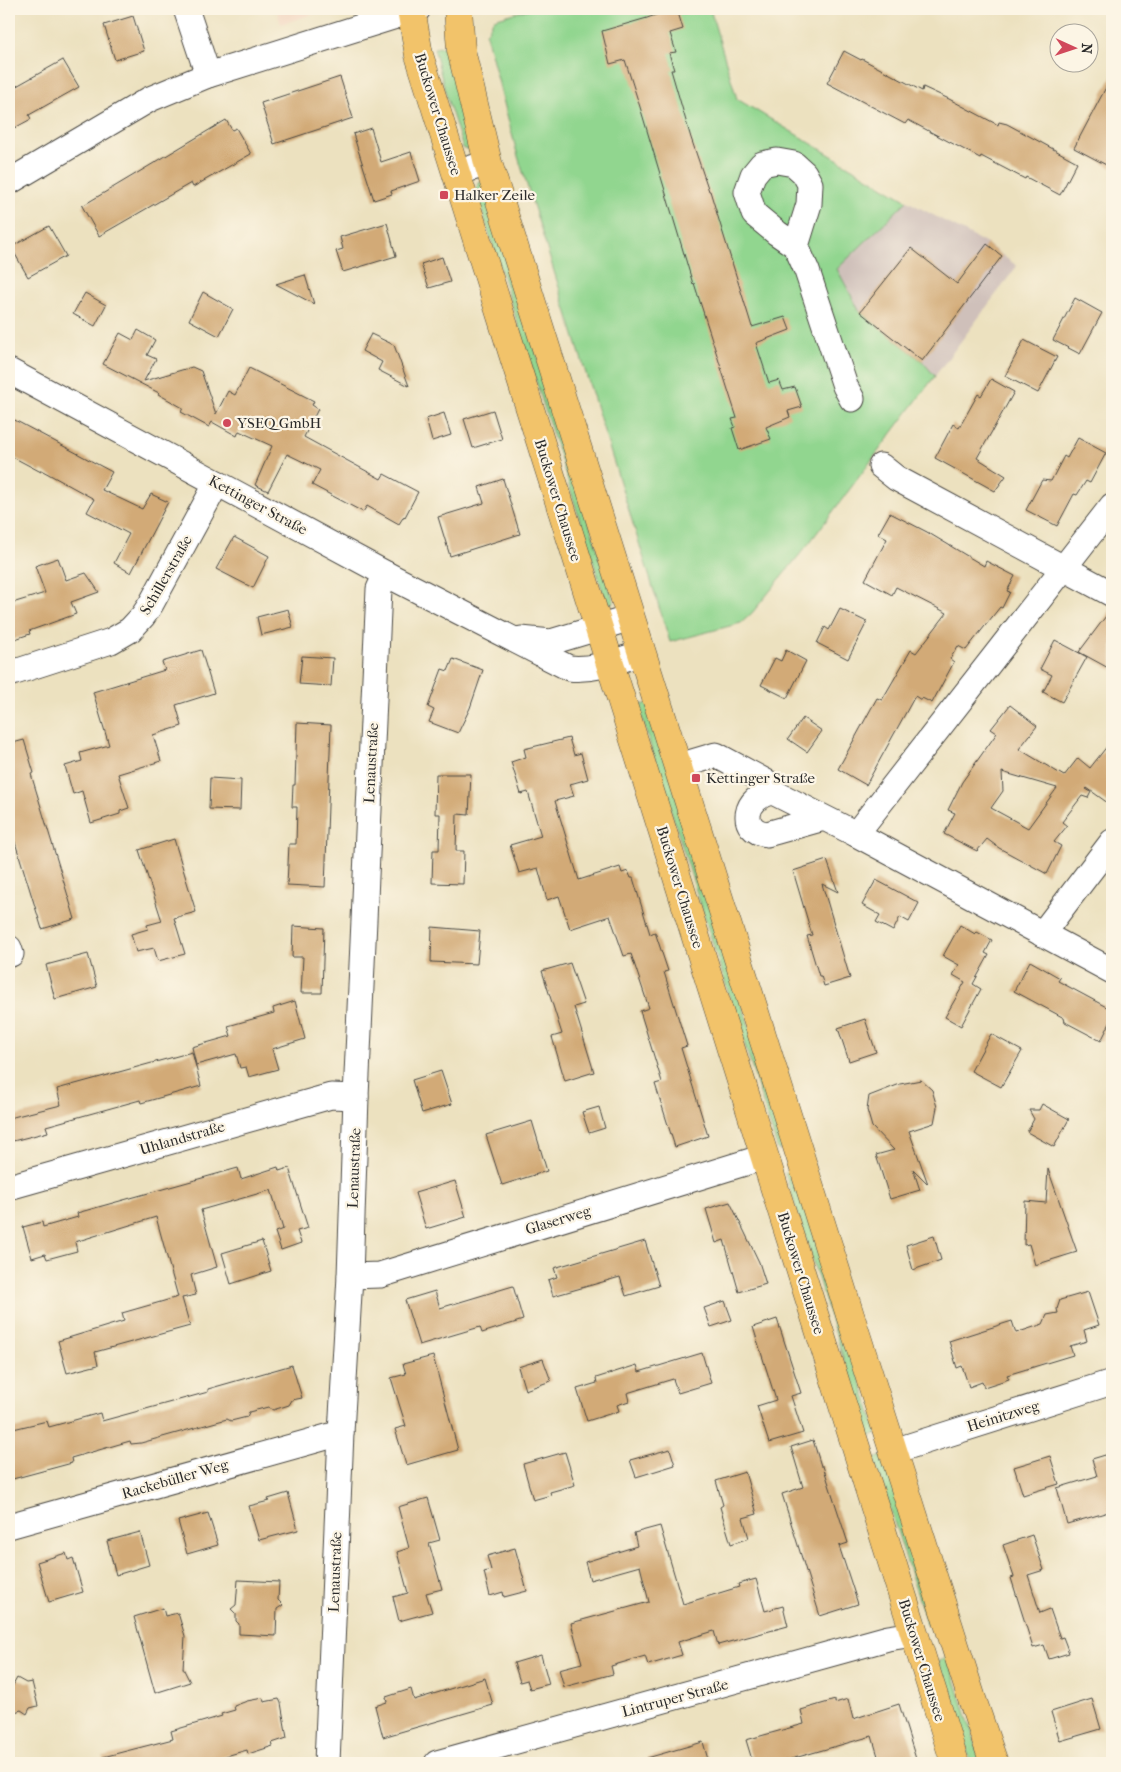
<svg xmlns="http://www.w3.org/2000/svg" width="1121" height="1772" viewBox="0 0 1121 1772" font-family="'IM FELL French Canon',serif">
<rect width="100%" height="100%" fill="#fcf5e5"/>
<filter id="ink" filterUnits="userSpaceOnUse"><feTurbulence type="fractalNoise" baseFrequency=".02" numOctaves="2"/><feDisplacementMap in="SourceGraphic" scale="10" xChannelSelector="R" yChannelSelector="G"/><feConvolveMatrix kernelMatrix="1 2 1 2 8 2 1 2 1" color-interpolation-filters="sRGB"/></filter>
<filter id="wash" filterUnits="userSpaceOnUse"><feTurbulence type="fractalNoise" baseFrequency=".0096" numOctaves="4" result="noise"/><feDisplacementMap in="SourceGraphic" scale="20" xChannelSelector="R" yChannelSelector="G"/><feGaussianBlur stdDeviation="1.12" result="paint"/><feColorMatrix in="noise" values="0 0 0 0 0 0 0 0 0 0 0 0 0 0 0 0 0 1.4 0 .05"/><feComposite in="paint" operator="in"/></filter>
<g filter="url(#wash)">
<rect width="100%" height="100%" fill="#ece1bf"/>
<!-- built -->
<polygon fill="#f2d4be" points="276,9 330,9 281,24"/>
<!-- industrial -->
<polygon fill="#cfc0ba" points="907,201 987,244 1017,266 935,376 922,361 860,312 837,269"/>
<!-- green -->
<g fill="#91d68f" stroke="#5e805d">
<polygon points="529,9 710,9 737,99 907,201 837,269 860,312 922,361 935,376 810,542 752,613 741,623 670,642 517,153 486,34 494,19"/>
<path d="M 449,46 L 473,148 C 469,151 467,150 463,148 L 447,98 L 434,48 Z"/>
<polygon points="479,182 484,184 614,602 610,604 606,602 476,192"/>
<polygon points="648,703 787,1147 778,1150 638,706"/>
<polygon points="795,1170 877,1433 868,1437 785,1173"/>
<polygon points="884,1455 937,1621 927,1624 874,1459"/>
<polygon points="948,1658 982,1763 971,1763 938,1661"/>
</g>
<g id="blocks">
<!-- building -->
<g fill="#d2aa77" fill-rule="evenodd">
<polygon points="673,9 677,9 683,29 670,33 676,52 669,53 674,70 671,70 691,138 709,191 710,191 752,327 785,317 790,330 756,343 769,383 779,380 783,390 795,387 802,407 788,411 790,417 766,427 771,439 739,450 732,428 735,427 732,419 737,418 694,283 693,284 640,107 625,60 610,64 602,31 647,18"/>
<polygon points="133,16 144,51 115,60 104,25"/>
<polygon points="844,51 861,60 862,59 922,91 923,87 949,99 998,125 999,122 1007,124 1077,162 1060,195 1026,177 1025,179 981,156 980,158 908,120 905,124 827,83"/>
<polygon points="63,60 79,87 29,115 31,119 9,131 9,81 13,88"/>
<polygon points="1112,76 1112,168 1074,148"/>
<polygon points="340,77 353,118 274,144 261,103"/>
<polygon points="226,120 232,130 236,128 251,154 193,187 191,183 99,236 82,206"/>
<polygon points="371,128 381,162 411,152 420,181 391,191 392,194 374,200 353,134"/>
<polygon points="387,223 396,256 343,272 336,251 343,249 340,237"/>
<polygon points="49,226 66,256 28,277 11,247"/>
<polygon points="987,244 1002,256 922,361 860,312 911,248 957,284"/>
<polygon points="442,257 450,282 429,288 421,264"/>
<polygon points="305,275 314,304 276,284"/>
<polygon points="203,292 233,309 219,336 189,320"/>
<polygon points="85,293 106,305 95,326 73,314"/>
<polygon points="1075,298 1102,313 1080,354 1053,340"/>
<polygon points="138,330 155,340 147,355 156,359 144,381 192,367 201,371 216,414 228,391 235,395 249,368 314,401 312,405 318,409 304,437 381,479 384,474 418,492 405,517 404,516 399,524 367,506 363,512 312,485 320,470 287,454 268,491 255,485 272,446 239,431 237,436 212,422 209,427 181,412 183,408 158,394 159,393 103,364 120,333 133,340"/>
<polygon points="371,334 394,345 409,386 378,370 382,362 362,351"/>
<polygon points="1024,340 1057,357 1038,393 1005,376"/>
<polygon points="991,379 1014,392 977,458 1006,476 995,491 935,458 953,424 959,428 978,394 981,396"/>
<polygon points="493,410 502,439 473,448 464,419"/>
<polygon points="444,413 451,435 432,441 426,419"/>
<polygon points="9,417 112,472 102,490 142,509 151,494 168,502 131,573 114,563 129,534 87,512 94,499 41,470 41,472 9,455"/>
<polygon points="1078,438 1106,453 1090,483 1086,481 1077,495 1074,494 1057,526 1026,510 1042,480 1051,481 1064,456 1067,458"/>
<polygon points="503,479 520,534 450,556 438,517 484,503 479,487"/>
<polygon points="890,513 927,532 984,566 986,561 1015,576 1007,591 1010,592 1002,608 1000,607 966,650 958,646 950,659 954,662 932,703 922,698 921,700 915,696 866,785 838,769 877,698 882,700 911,650 916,653 947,613 896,587 892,595 865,580 887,539 878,534"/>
<polygon points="234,537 269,556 253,588 216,569"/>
<polygon points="58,558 66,580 86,573 99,592 71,602 76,614 29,631 30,634 9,641 9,604 45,593 35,566"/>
<polygon points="1112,608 1112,670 1079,652"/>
<polygon points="288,609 293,627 261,635 257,617"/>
<polygon points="840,609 867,622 848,659 817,643 825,627 829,630"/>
<polygon points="1055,640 1087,657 1062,702 1043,692 1052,675 1040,669"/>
<polygon points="201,650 214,693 176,705 182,726 153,735 161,761 118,774 129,808 120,811 120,814 91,823 82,791 73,794 65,766 82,761 80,753 109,745 93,692 165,670 162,662"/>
<polygon points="786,650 806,661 787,698 761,685 775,658 781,661"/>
<polygon points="302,656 333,658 331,686 299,684"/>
<polygon points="453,659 483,670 470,708 458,733 429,722 434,710 428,707 442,669 448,671"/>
<path d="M 1010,705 L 1037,726 L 1019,749 L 1064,776 L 1078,758 L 1090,768 L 1112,740 L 1112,806 L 1087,788 L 1086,789 L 1091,792 L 1088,798 L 1082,796 L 1062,822 L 1067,826 L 1054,842 L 1061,846 L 1047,874 L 999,848 L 987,839 L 977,851 L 944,834 L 955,813 L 948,810 L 962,782 L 997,733 L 991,729 ZM 1002,772 L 1057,788 L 1028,828 L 991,808 L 1003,791 Z"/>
<polygon points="803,718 822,731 807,752 788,739"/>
<polygon points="297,723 331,725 325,887 287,885 289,844 296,844 297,807 292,807 293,785 295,785"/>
<polygon points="569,738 574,755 581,753 588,779 570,784 574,796 555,801 579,880 620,867 622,873 628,871 631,878 633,878 650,934 655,932 668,971 664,972 687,1046 681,1048 708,1136 675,1147 655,1084 662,1082 640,1011 649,1008 631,954 624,956 610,916 570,929 559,896 547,900 538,868 519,873 510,845 541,836 528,792 521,794 511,762 526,757 524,749"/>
<polygon points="24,740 34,773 31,774 75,919 42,929 9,823 9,744"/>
<polygon points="436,774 471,774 469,815 457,814 456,851 464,851 463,884 432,883 433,850 439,850 440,814 435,814"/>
<polygon points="210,778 241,780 240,810 209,809"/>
<polygon points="174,839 196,912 174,918 185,954 158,961 154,948 136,952 131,934 148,929 147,925 162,921 139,850"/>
<polygon points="827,860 838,892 822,884 850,978 824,986 821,976 819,976 807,936 812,935 793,871"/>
<polygon points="876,880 919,903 909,922 900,917 893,931 876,922 880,915 862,905"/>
<polygon points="960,925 975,934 977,932 992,940 985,953 989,955 973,984 981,989 961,1026 945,1017 965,982 953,975 959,965 943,956"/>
<polygon points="293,926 324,928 322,993 301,993 303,957 292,957"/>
<polygon points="432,927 480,931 477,964 431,962"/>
<polygon points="88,954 97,987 55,999 46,965"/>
<polygon points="1030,961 1060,978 1058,981 1112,1010 1112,1019 1101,1041 1065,1022 1064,1018 1014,991"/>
<polygon points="570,963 584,1004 574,1007 594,1072 565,1081 552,1037 562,1034 542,971"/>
<polygon points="295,1001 305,1039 272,1049 278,1069 249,1077 246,1067 240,1068 236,1054 196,1065 192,1047 231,1036 228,1026 274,1013 273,1008"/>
<polygon points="865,1019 876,1052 849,1061 838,1028"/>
<polygon points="991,1034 1022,1051 1001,1087 971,1071"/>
<polygon points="192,1052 201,1086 141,1103 140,1100 46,1126 48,1132 9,1142 9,1118 61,1105 57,1089"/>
<polygon points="441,1071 452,1104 422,1113 412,1080"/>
<polygon points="921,1080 932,1090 937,1107 934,1123 909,1131 928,1184 913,1169 920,1190 890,1199 876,1155 894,1150 872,1127 867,1110 869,1096 900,1084"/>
<polygon points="1042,1104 1069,1119 1054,1147 1027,1132 1034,1119 1029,1110 1039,1110"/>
<polygon points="599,1107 605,1128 589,1133 582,1112"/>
<polygon points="532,1121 547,1171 502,1185 486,1135"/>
<polygon points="278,1167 279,1171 289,1168 308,1228 297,1231 301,1243 281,1250 275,1232 283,1229 271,1190 201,1210 217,1267 191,1275 196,1295 182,1298 190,1326 95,1352 98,1365 67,1373 58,1341 124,1321 122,1313 178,1297 156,1217 75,1242 77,1251 47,1259 45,1254 32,1258 23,1227 42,1222 43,1227 78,1217 77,1213 238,1168 241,1179"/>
<polygon points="1048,1169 1077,1252 1035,1265 1029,1244 1024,1245 1025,1201 1046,1203"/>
<polygon points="455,1181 466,1217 426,1229 415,1193"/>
<polygon points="730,1202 759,1262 766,1284 739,1292 724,1240 716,1243 706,1209"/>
<polygon points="934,1236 941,1260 913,1270 906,1245"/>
<polygon points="262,1241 271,1271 231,1284 222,1253"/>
<polygon points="645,1241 659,1286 626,1296 620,1277 553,1296 548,1280 557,1277 554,1268"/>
<polygon points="513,1286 523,1320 482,1333 480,1327 419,1345 405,1300 435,1291 440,1308"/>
<polygon points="1088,1292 1099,1325 1084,1330 1087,1341 1070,1346 1073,1355 1007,1375 1009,1379 984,1387 982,1382 969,1387 962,1366 957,1368 949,1341 1012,1321 1016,1333 1043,1324 1047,1315 1058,1313 1057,1309 1060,1300"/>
<polygon points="725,1301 732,1320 711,1327 704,1308"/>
<polygon points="777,1319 801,1393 791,1396 803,1433 769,1443 757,1406 776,1400 753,1327"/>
<polygon points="702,1353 711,1383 678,1393 673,1379 627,1393 629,1401 617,1405 619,1411 587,1421 577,1389 597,1383 596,1378 637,1365 639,1372"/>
<polygon points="433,1356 458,1450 406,1465 395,1429 406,1426 391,1378 406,1374 403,1364"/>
<polygon points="543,1359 551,1381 525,1390 518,1367"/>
<polygon points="292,1365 302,1398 292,1400 289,1405 273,1410 268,1407 249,1412 247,1417 231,1421 227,1419 141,1443 131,1444 130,1441 71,1458 72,1463 9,1480 9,1430 47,1421 49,1427 100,1413 102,1421 208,1392 208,1389"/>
<polygon points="813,1440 821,1466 823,1466 848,1543 839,1546 858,1604 820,1616 782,1494 803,1487 791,1447"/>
<polygon points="670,1449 675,1465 636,1477 630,1460"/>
<polygon points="565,1452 575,1485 550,1492 551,1495 533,1500 523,1464"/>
<polygon points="1112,1453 1112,1511 1067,1524 1057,1488 1097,1476 1092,1459"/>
<polygon points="1050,1456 1059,1484 1023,1495 1014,1467"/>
<polygon points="745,1472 757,1514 743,1518 749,1538 731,1544 720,1507 723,1505 716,1481"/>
<polygon points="288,1493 298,1530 259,1540 249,1506 269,1501 268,1499"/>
<polygon points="428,1498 440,1540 429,1543 442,1589 426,1593 432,1612 399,1621 393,1597 408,1593 397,1552 409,1548 398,1507"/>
<polygon points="208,1513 218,1545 187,1554 178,1521"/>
<polygon points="660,1526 683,1604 739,1587 738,1584 756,1579 765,1611 783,1606 788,1626 718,1645 714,1631 678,1642 682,1655 648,1665 645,1656 611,1666 613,1674 564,1687 559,1669 582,1663 571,1623 649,1602 640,1566 590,1580 585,1562 637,1546 634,1533"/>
<polygon points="140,1532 149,1565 116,1575 107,1541"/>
<polygon points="1032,1535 1044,1570 1028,1575 1040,1613 1050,1609 1060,1638 1063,1637 1069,1653 1049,1659 1044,1645 1033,1648 1011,1578 1014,1577 1003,1545"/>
<polygon points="515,1548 527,1591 504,1597 503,1592 490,1596 484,1572 491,1570 487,1556"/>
<polygon points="66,1553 68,1560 73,1558 83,1592 49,1602 37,1562"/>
<polygon points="238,1580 279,1582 278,1600 283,1605 277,1609 276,1636 239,1634 239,1624 236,1621 236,1614 231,1609 236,1605"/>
<polygon points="163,1608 165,1616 178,1613 185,1636 183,1668 190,1682 155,1693 134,1617"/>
<polygon points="541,1655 549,1684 530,1689 527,1680 520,1682 514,1663"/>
<polygon points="17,1678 26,1683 32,1682 38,1706 30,1708 27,1714 21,1710 9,1714 9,1688 12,1687"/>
<polygon points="485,1678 493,1705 383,1737 375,1706 387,1702 386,1697 411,1689 414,1700"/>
<polygon points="263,1698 264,1702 279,1699 281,1703 287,1738 272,1743 273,1746 248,1754 247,1750 212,1760 213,1763 104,1763 103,1757 173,1739 171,1731 222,1716 221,1714 235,1710 234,1706 247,1701"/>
<polygon points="848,1699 853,1719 899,1704 916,1759 903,1763 880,1763 872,1736 777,1763 753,1763 746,1740 804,1724 801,1710 835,1700 835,1703"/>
<polygon points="1092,1699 1101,1729 1060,1741 1051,1712"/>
<polygon points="703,1742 709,1763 648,1763 647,1758"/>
</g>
</g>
</g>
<g filter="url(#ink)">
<use href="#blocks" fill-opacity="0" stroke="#484641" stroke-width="1"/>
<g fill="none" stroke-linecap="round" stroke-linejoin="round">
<!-- minor casing -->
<g stroke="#484641" stroke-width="27">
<g id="minor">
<polyline points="186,9 208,75"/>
<polyline points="456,173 488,163"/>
<polyline points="9,182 150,99 208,75 418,9"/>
<polyline points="796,246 777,233 754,214 747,192 753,175 762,164 777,161 794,164 804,173 810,184 809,204 796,246 807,271 845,386 852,399"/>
<path d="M 9,371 L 386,574 L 569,668 C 594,671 619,660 642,653"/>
<polyline points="881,466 896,478 1112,594"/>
<polyline points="521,639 551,642 631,618"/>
<polyline points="9,674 111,641 130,630 143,616 151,604 217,483"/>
<polyline points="679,766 716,755 770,784 773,792"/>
<path d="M 824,818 L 767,834 C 738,831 744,796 773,792 L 856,834 L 1112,971"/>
<polyline points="856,834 1112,506"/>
<polyline points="1042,934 1112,842"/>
<polyline points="9,948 11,954"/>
<polyline points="9,1187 331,1096 356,1097"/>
<polyline points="350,1276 380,1275 764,1157"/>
<polyline points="894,1451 1112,1382"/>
<polyline points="9,1526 341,1433"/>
<polyline points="327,1763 341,1433 350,1276 356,1097 379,589 386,574"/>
<polyline points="437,1763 888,1638 914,1634"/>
</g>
</g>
<!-- major casing -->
<g stroke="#484641" stroke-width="29">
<g id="major">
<polyline points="411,9 419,55 955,1763"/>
<polyline points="458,9 461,50 488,163 850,1315 972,1699 994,1763"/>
</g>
</g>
<!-- minor -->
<use href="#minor" stroke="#fff" stroke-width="25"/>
<!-- major -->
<use href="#major" stroke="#f2c36a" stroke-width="28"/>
</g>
</g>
<!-- markers -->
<g fill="#d1495b" stroke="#fcf5e5" stroke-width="2">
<rect x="439" y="190" width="10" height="10" rx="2.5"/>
<circle cx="227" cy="423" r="5"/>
<rect x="691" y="773" width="10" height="10" rx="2.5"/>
</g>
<g text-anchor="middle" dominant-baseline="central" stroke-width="4.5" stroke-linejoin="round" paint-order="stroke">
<!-- street labels -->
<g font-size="15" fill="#2b2b2b" stroke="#fcf5e5">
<text transform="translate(438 114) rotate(73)">Buckower Chaussee</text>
<text transform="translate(558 500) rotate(73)">Buckower Chaussee</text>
<text transform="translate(258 505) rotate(28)">Kettinger Straße</text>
<text transform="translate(166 575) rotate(-60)">Schillerstraße</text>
<text transform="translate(371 763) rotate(-87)">Lenaustraße</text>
<text transform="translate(680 887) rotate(73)">Buckower Chaussee</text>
<text transform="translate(182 1138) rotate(-16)">Uhlandstraße</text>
<text transform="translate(354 1168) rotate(-88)">Lenaustraße</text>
<text transform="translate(558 1220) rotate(-17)">Glaserweg</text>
<text transform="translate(801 1273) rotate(73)">Buckower Chaussee</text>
<text transform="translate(1003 1416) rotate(-17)">Heinitzweg</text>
<text transform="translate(175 1479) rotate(-16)">Rackebüller Weg</text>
<text transform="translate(335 1572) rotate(-88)">Lenaustraße</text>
<text transform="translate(922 1660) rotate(73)">Buckower Chaussee</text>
<text transform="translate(675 1698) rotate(-15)">Lintruper Straße</text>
</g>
<!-- poi labels -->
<g font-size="15" fill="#2b2b2b" stroke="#fcf5e5" text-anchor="start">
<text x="454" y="195">Halker Zeile</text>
<text x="237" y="423">YSEQ GmbH</text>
<text x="706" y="778">Kettinger Straße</text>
</g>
</g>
<!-- margin -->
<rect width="1121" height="1772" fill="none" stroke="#fcf5e5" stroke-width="30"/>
<!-- north arrow -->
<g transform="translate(1074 48) rotate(93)"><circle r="24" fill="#fcf5e5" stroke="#a8a49b"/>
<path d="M0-4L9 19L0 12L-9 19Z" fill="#d1495b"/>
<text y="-8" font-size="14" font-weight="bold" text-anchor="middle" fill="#2b2b2b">N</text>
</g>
</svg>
